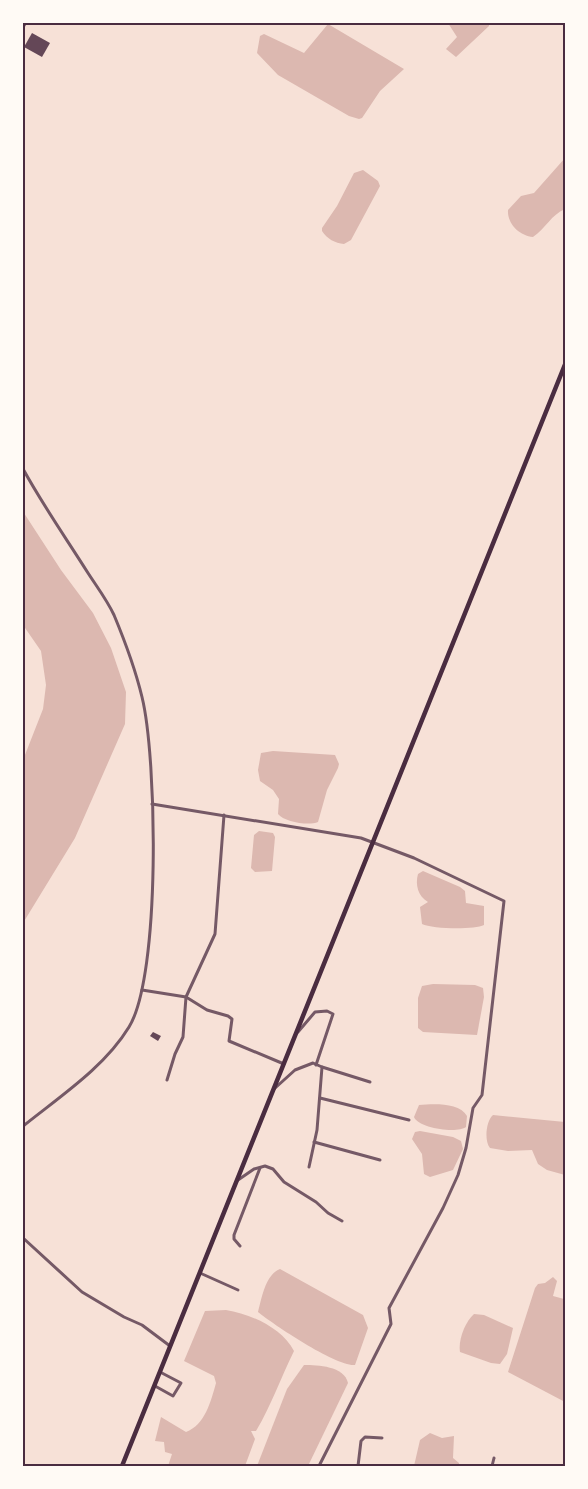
<svg xmlns="http://www.w3.org/2000/svg" width="588" height="1489" viewBox="0 0 588 1489" font-family="Rubik,sans-serif">
<rect width="100%" height="100%" fill="#f7e1d7"/>
<!-- water -->
<g fill="#dcb8b0">
<polygon points="448,23 489,22 489,26 456,57 446,49 457,37"/>
<polygon points="328,24 404,69 380,91 362,118 359,119 349,116 278,75 257,53 260,36 264,34 304,53"/>
<path d="M 565,158 L 565,209 C 551,215 546,228 533,237 C 520,236 507,224 508,210 L 521,196 L 534,193 Z"/>
<path d="M 363,170 L 378,181 L 380,186 L 351,240 L 344,244 C 335,243 327,239 322,231 L 322,228 L 337,206 L 354,173 Z"/>
<polygon points="22,510 61,570 93,613 111,648 126,692 125,724 75,838 23,923 23,760 43,709 46,685 41,651 23,625"/>
<path d="M 273,751 L 335,755 L 339,764 L 338,768 L 327,790 L 318,822 C 309,826 284,822 278,814 L 279,799 L 273,790 L 260,781 L 258,770 L 261,753 Z"/>
<polygon points="259,831 273,833 275,837 272,871 255,872 251,868 254,835"/>
<path d="M 423,871 L 460,887 L 465,891 L 466,903 L 484,906 L 484,925 C 474,930 432,929 422,924 L 420,907 L 428,902 C 418,896 415,885 418,874 Z"/>
<polygon points="433,984 475,985 483,988 484,997 477,1035 423,1032 418,1028 418,998 422,986"/>
<path d="M 419,1105 C 433,1104 459,1102 467,1116 L 466,1127 C 457,1134 418,1128 414,1117 Z"/>
<path d="M 493,1115 L 565,1122 L 565,1175 L 547,1170 L 538,1164 L 532,1150 L 508,1151 L 490,1148 C 484,1141 486,1121 493,1115 Z"/>
<polygon points="420,1131 453,1137 461,1141 463,1149 453,1170 430,1177 424,1174 422,1154 412,1139 415,1132"/>
<path d="M 280,1269 L 363,1315 L 368,1328 L 355,1365 C 337,1367 274,1325 258,1312 C 262,1298 265,1275 280,1269 Z"/>
<polygon points="553,1277 557,1281 553,1296 564,1299 565,1293 565,1402 508,1372 535,1288 538,1284 545,1283"/>
<path d="M 226,1310 C 251,1314 282,1328 294,1351 C 281,1377 271,1406 256,1431 L 251,1431 L 255,1439 L 245,1466 L 168,1466 L 172,1454 L 165,1452 L 164,1442 L 155,1441 L 161,1417 L 186,1432 C 205,1425 211,1401 216,1383 L 214,1376 L 184,1361 L 205,1311 Z"/>
<path d="M 474,1314 L 484,1315 L 513,1328 L 507,1354 L 500,1364 L 491,1363 L 460,1352 C 458,1340 465,1322 474,1314 Z"/>
<path d="M 304,1365 C 318,1365 344,1366 348,1383 L 308,1466 L 257,1466 L 287,1389 Z"/>
<polygon points="430,1433 442,1438 454,1436 453,1458 459,1463 459,1466 414,1466 420,1440"/>
</g>
<!-- building -->
<g fill="#644757">
<polygon points="32,33 50,43 42,57 24,47"/>
<polygon points="153,1032 161,1036 158,1041 150,1036"/>
</g>
<g fill="none" stroke-linecap="round" stroke-linejoin="round">
<!-- minor -->
<g stroke="#755966" stroke-width="3">
<polyline points="22,29 26,22"/>
<path d="M 22,467 C 42,504 66,538 88,573 C 97,587 107,600 114,615 C 124,639 136,672 142,697 C 157,758 161,975 129,1027 C 104,1068 59,1097 22,1127"/>
<polyline points="152,804 361,838 414,858 504,901 482,1095 473,1108 466,1148 458,1175 443,1208 389,1308 391,1324 319,1466"/>
<polyline points="142,990 186,997 207,1010 228,1016 232,1019 229,1041 284,1064"/>
<polyline points="298,1032 315,1012 327,1011 333,1014 316,1065"/>
<polyline points="322,1067 370,1082"/>
<polyline points="167,1080 175,1054 183,1037 186,997 215,934 224,815"/>
<polyline points="274,1089 295,1070 313,1063 322,1067 317,1130 309,1167"/>
<polyline points="320,1098 409,1120"/>
<polyline points="314,1142 380,1160"/>
<polyline points="238,1180 254,1169 265,1166 273,1169 284,1182 316,1202 328,1213 342,1221"/>
<polyline points="22,1237 82,1292 124,1317 142,1325 170,1346"/>
<polyline points="240,1246 234,1239 234,1235 260,1168"/>
<polyline points="200,1273 238,1290"/>
<polyline points="155,1386 173,1396 181,1383 160,1372"/>
<polyline points="358,1466 361,1441 365,1437 382,1438"/>
<polyline points="492,1466 494,1458"/>
</g>
<!-- secondary -->
<polyline stroke="#4a2c40" stroke-width="4.5" points="122,1466 566,362"/>
</g>
<!-- border -->
<rect width="588" height="1489" fill="none" stroke="#fffaf5" stroke-width="48"/>
<rect x="24" y="24" width="540" height="1441" fill="none" stroke="#4a2c40" stroke-width="2"/>
</svg>
